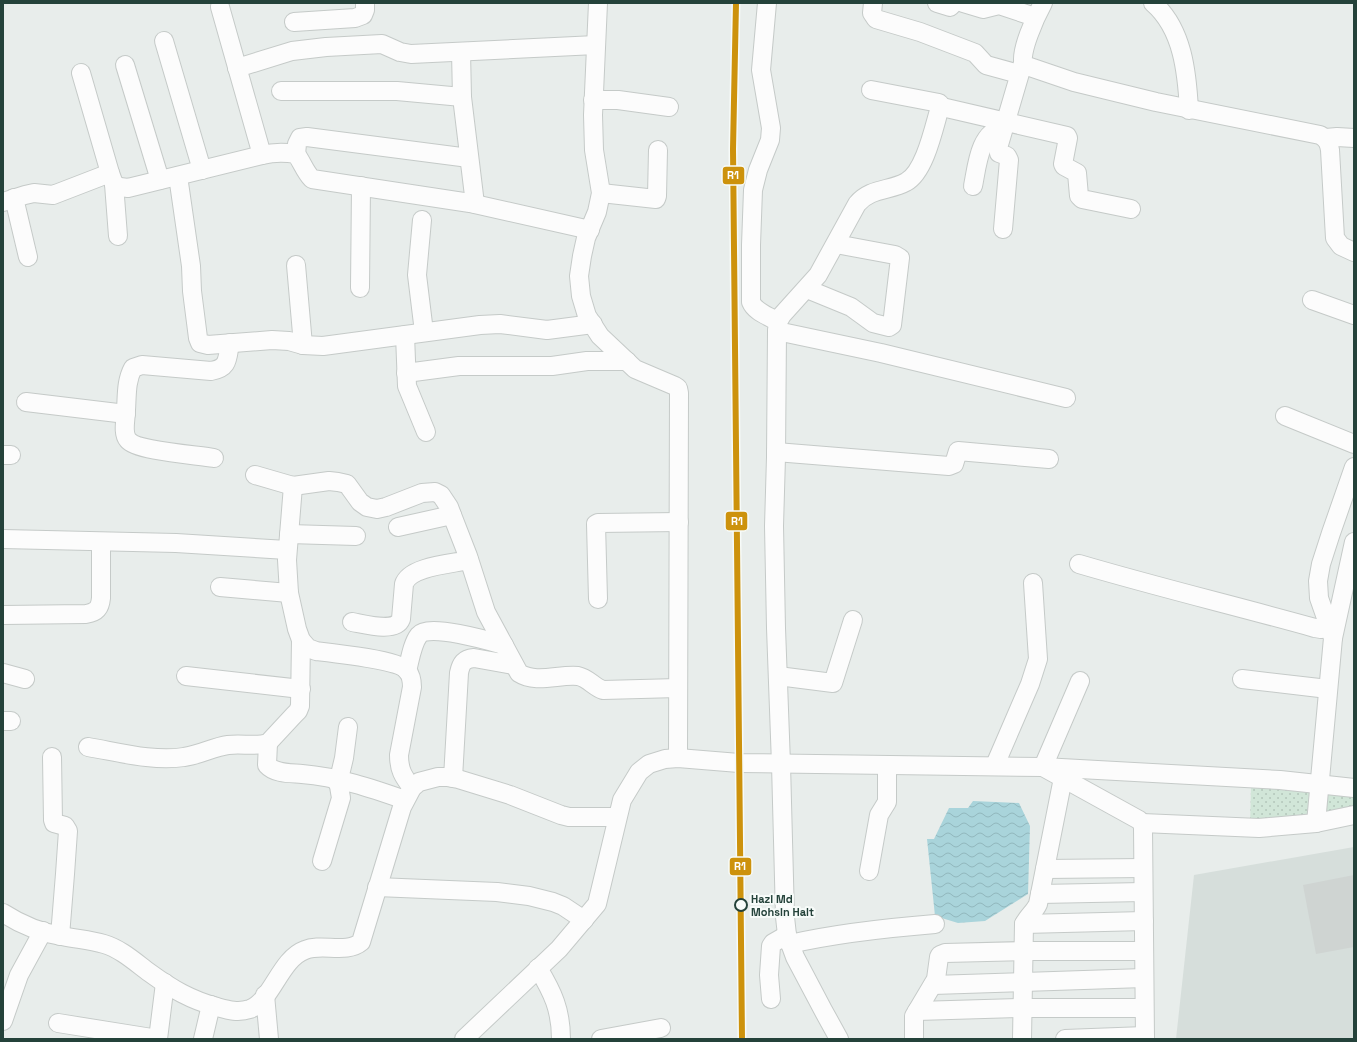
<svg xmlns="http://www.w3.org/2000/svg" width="1357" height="1042" viewBox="0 0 1357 1042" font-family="'Space Grotesk',sans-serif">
<defs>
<pattern id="park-dots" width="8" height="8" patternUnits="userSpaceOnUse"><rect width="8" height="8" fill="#d1e6d8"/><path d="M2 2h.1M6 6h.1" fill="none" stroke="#b3c6ba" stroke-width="1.8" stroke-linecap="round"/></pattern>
<pattern id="water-waves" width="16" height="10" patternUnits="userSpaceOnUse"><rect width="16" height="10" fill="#a9d4db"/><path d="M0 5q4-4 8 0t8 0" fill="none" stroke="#91b7bd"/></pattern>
</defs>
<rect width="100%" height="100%" fill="#e8edeb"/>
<!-- built -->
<polygon fill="#d6dedb" points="1354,847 1354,1039 1176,1039 1194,875"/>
<!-- park -->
<polygon fill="url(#park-dots)" points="1251,786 1354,793 1354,816 1250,829"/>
<!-- water -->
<polygon fill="url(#water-waves)" points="973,801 1019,803 1030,826 1028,894 985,921 958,923 935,916 927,839 934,839 949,808 968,808"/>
<!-- building -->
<polygon fill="#cfd4d2" points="1354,875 1354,947 1316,954 1303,885"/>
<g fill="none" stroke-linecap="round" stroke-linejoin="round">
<!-- minor casing -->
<g stroke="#c5cac8" stroke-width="20">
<g id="minor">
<polyline points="598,3 593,115 594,150 601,193 597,212 586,238 582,256 579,276 581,296 587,316 600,336 635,369 675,386 678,388 679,393 678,758"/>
<path d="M 767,3 L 761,70 L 771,128 L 770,140 L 758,170 L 753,190 L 751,245 L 751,302 C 755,312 769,316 778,322"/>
<polyline points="873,3 872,13 876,19 920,32 975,53 986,65 1019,74"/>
<polyline points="937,3 950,7 954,3"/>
<polyline points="963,3 983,9 999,5 1035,17"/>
<path d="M 1043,3 C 1037,14 1018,54 1024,65 L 1074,82 L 1156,102 L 1320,135 C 1327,139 1329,143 1330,150 L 1335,238 L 1341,246 L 1354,252"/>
<path d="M 1153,3 C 1183,29 1187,73 1189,110"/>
<polyline points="220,7 262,155"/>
<polyline points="294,22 355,18 363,15 365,10 365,3"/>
<polyline points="164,41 202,170"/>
<polyline points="461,52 462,97 475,204"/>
<polyline points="125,65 160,180"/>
<polyline points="237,68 292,51 326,47 382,44 400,52 411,54 596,45"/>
<path d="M 81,73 L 110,173 L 114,184 L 120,187 L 128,188 L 262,155 C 274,152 284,152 296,154 C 302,162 305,172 312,179 L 470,203 L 590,230"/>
<polyline points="871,90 939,103 942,107"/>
<polyline points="281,91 397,91 462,97"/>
<polyline points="593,100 618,100 669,107"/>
<polyline points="1326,138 1337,137 1354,138"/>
<polyline points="296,154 297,144 300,138 307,137 469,158"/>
<polyline points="178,176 191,266 192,291 198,338 200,343 208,345 272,340 289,341 303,345 323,346 480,325 500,324 547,330 593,324"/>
<polyline points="114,184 118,236"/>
<path d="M 973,186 C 977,167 979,132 1003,128"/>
<polyline points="601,193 656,199 657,196 658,150"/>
<polyline points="14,198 28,257"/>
<polyline points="3,202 25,195 34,193 53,195 110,173"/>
<polyline points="422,220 417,275 424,332"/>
<polyline points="1003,229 1009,160 1007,156 999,153 998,148 1023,63"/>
<polyline points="296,265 303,345"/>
<polyline points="360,288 361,186"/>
<polyline points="807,289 851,307 873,323 889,327 892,325 900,258 895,255 836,244"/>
<polyline points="1312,300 1354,315"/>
<polyline points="777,331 881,353 1066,398"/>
<polyline points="405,335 407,386 426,432"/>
<polyline points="406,373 459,366 552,366 587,361 627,361"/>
<polyline points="26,402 126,414"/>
<polyline points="1285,416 1354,444"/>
<polyline points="776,452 949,466 954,464 958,451 1049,459"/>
<polyline points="3,455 11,455"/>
<path d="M 214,458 C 198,455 136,451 128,440 C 122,433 126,419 126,410 C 127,395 126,381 133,368 L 142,365 L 211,371 C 229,368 227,359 230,343"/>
<path d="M 255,475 L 293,486 L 329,481 L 338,482 L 347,484 L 360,502 L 367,507 L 377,509 L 386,507 L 422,493 L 435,492 L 441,495 L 449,507 L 452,515 L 468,556 L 486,612 L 519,673 C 536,684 559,674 578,676 C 588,678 594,687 603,690 L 678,688"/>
<path d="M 293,486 L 287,560 L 289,593 L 297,629 L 301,640 L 308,648 L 316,651 C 333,653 397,660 407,670 C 411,675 412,681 412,687 L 399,755 C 399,770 403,776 412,788"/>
<polyline points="398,527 452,515"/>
<polyline points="289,534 356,536"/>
<polyline points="3,539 176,543 287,550"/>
<path d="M 1079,564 C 1157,587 1236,606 1315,628 L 1321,629 L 1329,627"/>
<polyline points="220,587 289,593"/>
<polyline points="598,599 596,524 598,523 679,522"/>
<path d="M 3,615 L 86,614 C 97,612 100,608 101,598 L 101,542"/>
<path d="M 352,622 C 364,624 396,633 401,619 L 404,584 C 410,566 452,564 469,560"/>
<polyline points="1333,638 1354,542"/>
<path d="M 407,671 C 410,660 412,644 419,635 C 428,623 490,641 504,645"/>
<polyline points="3,673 25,679"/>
<polyline points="186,676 301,689"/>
<polyline points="778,676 833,683 853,620"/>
<polyline points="1242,679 1328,689"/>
<polyline points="1080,681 1043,767 1139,820 1142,823 1143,828 1145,1039"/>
<polyline points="3,721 11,721"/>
<path d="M 268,743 L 267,765 C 275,774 291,773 302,774 C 338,777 371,788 405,800"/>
<path d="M 88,747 C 118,752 154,762 184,757 C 200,755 213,747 228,745 C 242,743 255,747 268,743 L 294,715 L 298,711 L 300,706 L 301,640"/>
<polyline points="52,757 53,820 54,823 65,826 68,831 65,874 60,936"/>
<polyline points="995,765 1030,684 1038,659 1033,583"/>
<path d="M 453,778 L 459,673 C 461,663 464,659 474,658 L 514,665"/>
<polyline points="339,779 344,758 348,727"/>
<polyline points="1142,823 1259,828 1316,823 1354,815"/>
<polyline points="1316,823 1333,638 1319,598 1318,581 1321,564 1331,533 1354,467"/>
<polyline points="322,861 341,798 339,786 335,778"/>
<polyline points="1045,869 1143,868"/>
<polyline points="869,871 879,815 887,802 887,765"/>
<polyline points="377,887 497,892 529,896 553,902 563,906 584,920"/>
<polyline points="1040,894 1143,892"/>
<path d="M 3,913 C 20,924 42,933 62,936 C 76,939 90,940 104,944 C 121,949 135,962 150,973 C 172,989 191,1000 217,1007 C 228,1010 238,1013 250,1009 C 272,1001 280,959 305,950 C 321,943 347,954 361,942 L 402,807 L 412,788 L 419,782 L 438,777 L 447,777 L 458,779 L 510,795 L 561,815 L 569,817 L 617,817"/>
<polyline points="1024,924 1144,921"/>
<path d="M 790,944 C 838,933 886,928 935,924"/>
<path d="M 538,968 C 553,993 561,1010 561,1039"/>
<polyline points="933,985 1144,978"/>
<polyline points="265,995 269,1039"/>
<polyline points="771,999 769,975 771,946 773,943 787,935"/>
<polyline points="917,1011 1022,1008 1144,1008"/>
<polyline points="3,1021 19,975 43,931"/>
<polyline points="58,1023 158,1039"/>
<polyline points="158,1039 165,983"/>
<polyline points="203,1039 211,1005"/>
<polyline points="464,1039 559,949 597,904 622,800 639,772 649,764 665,759 678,758 739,763 1043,767 1280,780 1354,788"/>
<polyline points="601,1039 661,1028"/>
<path d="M 839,1039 L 823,1010 L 795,957 L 787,935 L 785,917 L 781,764 L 776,628 L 774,526 L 776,457 L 777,331 L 778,322 L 782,315 L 818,275 L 857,204 C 870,188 890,191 906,182 C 925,172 934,127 940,107 L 942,107 L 1067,136 L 1068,138 L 1063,164 L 1064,166 L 1077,173 L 1079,196 L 1082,199 L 1131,209"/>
<polyline points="914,1039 914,1016 936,979 939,957 940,955 945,953 1023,951 1144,951"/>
<path d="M 1022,1039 L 1024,924 C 1028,916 1035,911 1038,904 L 1063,778"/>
<polyline points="1065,1039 1145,1036"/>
</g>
</g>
<!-- minor -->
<use href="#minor" stroke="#fcfcfc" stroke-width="18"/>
<!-- rail-1 casing -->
<g stroke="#f7fbf9" stroke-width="9">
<polyline id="rail-1" points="736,3 733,149 742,1039"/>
</g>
<!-- rail-1 -->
<use href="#rail-1" stroke="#cd920c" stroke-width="6"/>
</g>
<!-- markers -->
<circle fill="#f7fbf9" stroke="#24423a" stroke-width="2" cx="741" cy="905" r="6"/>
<g text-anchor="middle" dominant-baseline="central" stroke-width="4" stroke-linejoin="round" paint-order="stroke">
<!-- stop labels -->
<g font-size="11" font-weight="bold" fill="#24423a" stroke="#f7fbf9" text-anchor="start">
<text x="751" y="899">Hazi Md<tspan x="751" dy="13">Mohsin Halt</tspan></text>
</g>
</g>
<g stroke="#f7fbf9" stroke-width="1.5">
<rect x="722" y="166" width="23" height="19" rx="4" fill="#cd920c"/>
<rect x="725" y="511" width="23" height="20" rx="4" fill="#cd920c"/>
<rect x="729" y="857" width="23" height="19" rx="4" fill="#cd920c"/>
</g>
<g font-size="11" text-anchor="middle" font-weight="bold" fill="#fff">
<text x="733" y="179">R1</text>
<text x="737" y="525">R1</text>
<text x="740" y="870">R1</text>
</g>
<!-- border -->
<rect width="1357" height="1042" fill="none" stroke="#24423a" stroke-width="8"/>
</svg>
